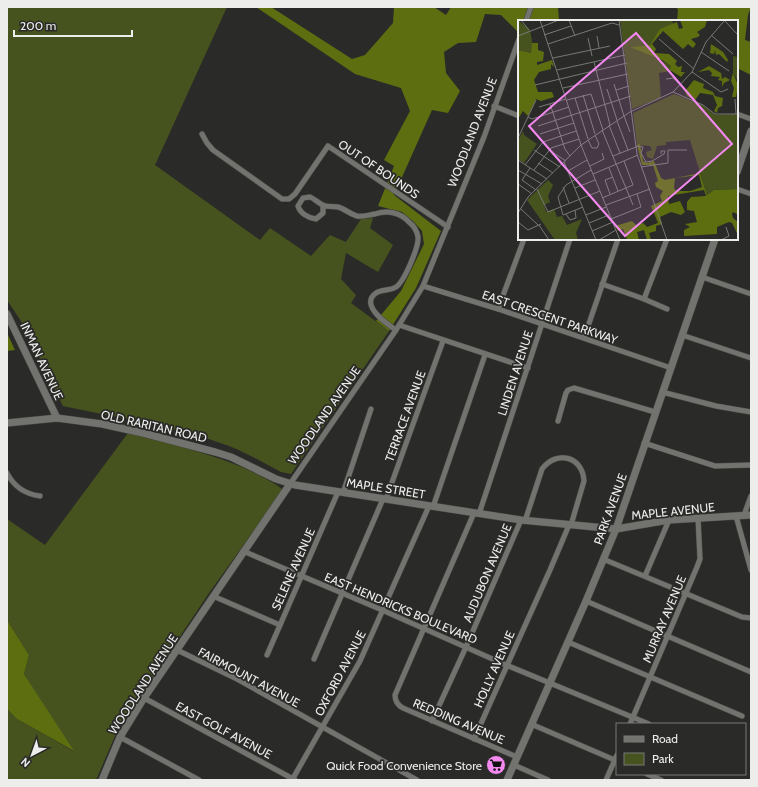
<svg xmlns="http://www.w3.org/2000/svg" width="758" height="787" viewBox="0 0 758 787" font-family="Cabin,sans-serif">
<rect width="100%" height="100%" fill="#2a2b28"/>
<!-- green -->
<g fill="#47531e">
<path d="M 7,7 L 227,7 L 155,165 L 260,240 L 270,228 L 311,256 L 330,235 L 346,242 L 361,219 L 373,218 L 370,228 L 393,245 L 378,272 L 346,253 L 341,279 L 356,295 L 351,303 L 389,331 L 291,474 L 281,472 C 264,463 247,453 229,446 C 176,426 118,418 63,406 L 21,321 L 7,300 Z"/>
<path d="M 128,433 C 172,445 216,454 257,474 C 266,479 275,483 283,490 L 209,593 L 118,729 L 96,780 L 7,780 L 7,709 L 17,719 L 73,751 L 24,674 L 29,655 L 7,620 L 7,519 L 45,545 Z"/>
</g>
<!-- forest -->
<g fill="#5d6e10">
<polygon points="256,7 271,7 352,59 365,55 393,23 394,7 434,7 446,15 451,7 558,7 559,20 558,21 519,21 519,33 501,15 485,14 476,42 458,43 444,52 446,73 460,91 448,113 432,110 394,195 441,231 416,288 389,331 376,321 401,291 424,244 422,231 413,221 402,212 378,206 394,166 384,160 410,111 401,88 355,74"/>
<polygon points="675,7 751,7 748,15 745,40 751,42 751,75 737,68 737,21 677,21 678,9"/>
<polygon points="7,333 15,350 7,351"/>
<polygon points="7,620 29,655 24,674 74,751 17,719 7,709"/>
</g>
<g fill="none" stroke-linecap="round" stroke-linejoin="round">
<!-- street casing -->
<g stroke="#474845" stroke-width="6">
<g id="street">
<polyline points="526,21 531,7"/>
<polyline points="494,106 519,116"/>
<polyline points="737,114 751,119"/>
<polyline points="202,134 207,143 213,150 282,199 289,199 295,194 328,146 448,227"/>
<polyline points="737,189 751,194"/>
<path d="M 323,206 L 323,213 L 316,219 C 308,218 300,213 298,206 L 303,198 L 310,197 C 315,199 318,203 323,205 C 326,207 333,206 338,207 C 345,209 350,214 357,216 C 363,217 369,215 375,214 C 387,210 400,212 409,222 C 414,226 417,231 418,237 C 419,247 404,282 396,287 C 390,291 382,289 376,293 C 359,305 387,324 396,330"/>
<polyline points="702,277 751,294"/>
<polyline points="602,284 644,299 667,239"/>
<polyline points="423,286 498,309 671,368"/>
<polyline points="644,299 667,309"/>
<polyline points="498,309 524,239"/>
<polyline points="399,325 528,368"/>
<polyline points="682,335 751,358"/>
<polyline points="584,338 618,239"/>
<polyline points="662,392 716,406 751,412"/>
<polyline points="558,421 566,393 568,390 574,388 655,412"/>
<polyline points="644,443 715,466 751,465"/>
<path d="M 7,473 C 14,487 25,494 40,496"/>
<polyline points="290,484 396,330 423,286 484,137 519,39"/>
<polyline points="343,493 371,409"/>
<polyline points="386,499 443,341"/>
<polyline points="433,507 485,355"/>
<path d="M 474,513 L 395,695 C 395,701 397,705 403,708 L 517,757"/>
<polyline points="479,514 570,239"/>
<polyline points="744,515 751,496"/>
<polyline points="736,516 751,570"/>
<path d="M 525,521 L 542,469 C 557,449 583,457 584,481 L 571,525"/>
<polyline points="243,551 382,610 506,665 649,724"/>
<polyline points="603,559 742,617 751,618"/>
<polyline points="645,576 669,520"/>
<polyline points="213,596 280,625"/>
<polyline points="586,601 751,672"/>
<polyline points="568,642 742,716"/>
<polyline points="177,650 237,679 417,780"/>
<polyline points="267,655 338,492"/>
<polyline points="314,659 383,499"/>
<polyline points="144,698 295,780"/>
<polyline points="432,721 466,647 521,520"/>
<polyline points="531,724 617,761"/>
<polyline points="630,724 697,567 700,559 698,518"/>
<polyline points="120,737 199,780"/>
<polyline points="474,739 550,570 569,525"/>
<polyline points="514,765 548,780"/>
<polyline points="647,774 661,780"/>
<polyline points="292,780 360,661 429,506"/>
<polyline points="606,780 617,755"/>
</g>
</g>
<!-- secondary casing -->
<g stroke="#474845" stroke-width="8">
<g id="secondary">
<polyline points="737,172 751,131"/>
<polyline points="7,314 57,418"/>
<polyline points="7,423 57,418 102,424 143,433 215,452 231,457 276,479 295,485 521,520 616,529 669,520 751,515"/>
<polyline points="102,780 120,737 144,698 290,484"/>
<polyline points="507,780 586,601 616,529 715,239"/>
</g>
</g>
<!-- street -->
<use href="#street" stroke="#72736f" stroke-width="5"/>
<!-- secondary -->
<use href="#secondary" stroke="#72736f" stroke-width="7"/>
</g>
<!-- icons -->
<defs>
<g id="supermarket-disc" transform="scale(1)"><circle r="9.5" fill="#f489f0" stroke="#2a2b28"/><path d="M-6-5.5h2.5l.6 2H6L4.5 2H-2.5L-4.4-4H-6ZM-1.5 3.2a1.3 1.3 0 1 0 .1 0ZM3 3.2a1.3 1.3 0 1 0 .1 0Z" fill="#111"/></g>
</defs>
<g fill-rule="evenodd">
<use href="#supermarket-disc" x="496" y="765"/>
</g>
<g text-anchor="middle" dominant-baseline="central" stroke-width="3.5" stroke-linejoin="round" paint-order="stroke">
<!-- street labels -->
<g font-size="12" fill="#edeeec" stroke="#2a2b28">
<text transform="translate(472 132) rotate(-69)">WOODLAND AVENUE</text>
<text transform="translate(379 169) rotate(34)">OUT OF BOUNDS</text>
<text transform="translate(550 317) rotate(19)">EAST CRESCENT PARKWAY</text>
<text transform="translate(42 361) rotate(65)">INMAN AVENUE</text>
<text transform="translate(515 373) rotate(-72)">LINDEN AVENUE</text>
<text transform="translate(324 415) rotate(-55)">WOODLAND AVENUE</text>
<text transform="translate(405 416) rotate(-70)">TERRACE AVENUE</text>
<text transform="translate(154 426) rotate(13)">OLD RARITAN ROAD</text>
<text transform="translate(386 488) rotate(9)">MAPLE STREET</text>
<text transform="translate(610 509) rotate(-70)">PARK AVENUE</text>
<text transform="translate(673 511) rotate(-6)">MAPLE AVENUE</text>
<text transform="translate(293 569) rotate(-66)">SELENE AVENUE</text>
<text transform="translate(487 573) rotate(-67)">AUDUBON AVENUE</text>
<text transform="translate(401 608) rotate(23)">EAST HENDRICKS BOULEVARD</text>
<text transform="translate(664 619) rotate(-67)">MURRAY AVENUE</text>
<text transform="translate(494 669) rotate(-66)">HOLLY AVENUE</text>
<text transform="translate(340 673) rotate(-62)">OXFORD AVENUE</text>
<text transform="translate(249 677) rotate(28)">FAIRMOUNT AVENUE</text>
<text transform="translate(143 684) rotate(-57)">WOODLAND AVENUE</text>
<text transform="translate(459 721) rotate(23)">REDDING AVENUE</text>
<text transform="translate(224 730) rotate(28)">EAST GOLF AVENUE</text>
</g>
<!-- poi labels -->
<g font-size="12" fill="#edeeec" stroke="#2a2b28" text-anchor="end">
<text x="482" y="765">Quick Food Convenience Store</text>
</g>
</g>
<!-- overview -->
<g transform="translate(518 20)">
<rect width="220" height="220" fill="#2a2b28"/>
<path d="M 0,0 L 12,10 L 15,27 L 13,33 L 0,30 ZM 102,0 L 154,0 L 156,6 L 143,11 L 132,25 L 113,27 L 128,32 L 153,46 L 153,51 L 141,53 L 143,78 L 114,89 ZM 215,36 L 220,37 L 220,61 L 215,53 ZM 156,74 L 184,85 L 197,95 L 220,94 L 220,169 L 196,170 L 189,175 L 172,120 L 148,122 L 148,125 L 139,126 L 135,139 L 129,137 L 128,132 L 134,130 L 132,126 L 119,125 L 115,93 ZM 5,111 L 6,115 L 19,124 L 6,143 L 0,139 L 0,120 ZM 30,160 L 35,165 L 30,176 L 32,182 L 26,185 L 28,192 L 36,189 L 39,197 L 44,196 L 49,205 L 64,199 L 58,213 L 60,220 L 37,220 L 9,180 Z" fill="#47531e"/>
<path d="M 162,0 L 189,0 L 187,7 L 179,12 L 182,15 L 180,17 L 173,19 L 178,24 L 175,28 L 170,24 L 165,29 L 145,11 L 134,24 L 138,29 L 136,33 L 151,34 L 159,41 L 157,44 L 160,47 L 164,46 L 163,52 L 167,52 L 163,57 L 152,50 L 153,46 L 144,40 L 112,27 L 132,25 L 142,9 L 159,2 L 161,9 L 165,8 ZM 14,23 L 20,23 L 20,30 L 26,32 L 25,41 L 19,42 L 19,45 L 34,40 L 36,47 L 33,44 L 33,49 L 21,52 L 16,60 L 20,72 L 34,72 L 36,77 L 23,81 L 18,79 L 10,96 L 5,91 L 0,99 L 0,30 L 13,33 ZM 193,24 L 205,32 L 210,40 L 209,42 L 201,34 L 198,35 L 197,30 L 196,34 L 192,33 ZM 191,46 L 203,53 L 204,59 L 207,57 L 212,60 L 206,63 L 204,67 L 204,61 L 200,60 L 202,57 L 193,56 L 194,53 L 191,50 L 180,52 ZM 215,53 L 220,65 L 218,77 L 214,77 L 216,68 L 213,61 ZM 176,60 L 186,64 L 185,68 L 195,72 L 197,76 L 205,78 L 204,86 L 200,88 L 199,93 L 196,91 L 199,85 L 195,75 L 182,73 L 177,80 L 169,76 L 167,71 ZM 122,124 L 125,141 L 129,143 L 136,141 L 143,158 L 147,160 L 182,153 L 189,175 L 196,170 L 220,169 L 220,199 L 219,194 L 215,192 L 214,194 L 215,198 L 220,202 L 220,215 L 214,203 L 211,202 L 199,207 L 199,214 L 166,216 L 166,210 L 172,207 L 167,204 L 179,202 L 176,191 L 169,190 L 169,182 L 173,177 L 188,176 L 186,170 L 150,176 L 151,184 L 162,181 L 167,192 L 163,195 L 153,192 L 142,197 L 144,204 L 138,206 L 138,211 L 131,213 L 133,220 L 129,220 L 126,210 L 119,212 L 121,220 L 109,219 L 105,209 L 100,211 L 97,206 L 114,201 L 118,205 L 125,203 L 129,207 L 140,203 L 133,186 L 144,181 L 142,176 L 145,171 L 138,167 L 137,163 L 140,161 L 135,145 L 124,145 L 119,125 ZM 181,155 L 184,167 L 172,171 L 158,171 L 156,168 L 157,158 Z" fill="#5d6e10" fill-rule="evenodd"/>
<path fill="none" stroke="#787976" stroke-width="1" d="M 3,0 L 11,10M 22,0 L 63,125 L 102,220M 51,0 L 57,16M 101,0 L 119,134 L 149,220M 206,0 L 220,15M 26,15 L 53,6M 193,15 L 215,34M 0,16 L 41,0M 79,16 L 81,28M 70,18 L 74,36M 141,19 L 176,49M 30,24 L 94,3 L 101,5M 183,32 L 211,51M 35,38 L 92,26M 76,42 L 92,105M 39,50 L 107,35M 174,52 L 203,72 L 210,69M 148,59 L 155,58 L 162,64M 96,64 L 106,96M 17,65 L 109,43M 45,68 L 110,54M 89,69 L 99,100M 98,70 L 111,66M 155,72 L 174,52 L 188,22 L 207,0M 65,75 L 77,114M 57,78 L 70,119M 217,79 L 218,94M 49,80 L 73,74 L 85,110M 32,84 L 47,129 L 52,136M 21,87 L 48,79M 106,96 L 112,112M 10,97 L 14,99 L 51,87M 99,101 L 110,130M 91,105 L 102,133M 20,106 L 113,76M 84,110 L 115,185M 22,114 L 56,103M 0,118 L 18,80M 70,120 L 74,128 L 79,128 L 81,124 L 77,115M 118,126 L 125,127 L 123,133 L 128,142 L 134,141 L 146,134 L 147,131 L 143,131 L 143,134M 16,130 L 42,147M 31,130 L 48,141M 95,136 L 118,127M 0,140 L 29,159M 46,142 L 78,220M 20,143 L 35,153M 7,145 L 25,122 L 58,111M 72,146 L 86,139 L 84,133M 123,147 L 150,143 L 150,130 L 169,130M 12,148 L 4,160 L 18,170M 91,148 L 100,171M 0,150 L 24,164M 16,150 L 33,128 L 61,119M 50,151 L 69,140M 75,154 L 120,135M 0,164 L 14,174M 45,167 L 51,183M 57,168 L 77,160M 19,169 L 30,192 L 82,171M 92,174 L 87,160 L 95,157M 84,178 L 115,165 L 106,141M 88,185 L 132,169M 65,187 L 45,195 L 40,177 L 48,165 L 73,150M 3,189 L 20,205M 0,193 L 10,177 L 63,125 L 112,92 L 155,72 L 185,85 L 197,94 L 220,94M 48,194 L 52,200 L 58,198 L 57,190M 68,195 L 88,187M 93,199 L 123,187 L 119,174M 0,202 L 10,210 L 23,204M 71,203 L 91,195M 21,205 L 31,220M 74,211 L 95,202M 81,220 L 98,210M 203,220 L 211,216 L 208,207"/>
<path fill="#f489f0" fill-opacity="0.15" stroke="#f489f0" stroke-width="2" d="M 118,13 L 214,124 L 107,216 L 11,106 Z"/>
<rect width="220" height="220" fill="none" stroke="#edeeec" stroke-width="2"/>
</g>
<!-- border -->
<rect width="758" height="787" fill="none" stroke="#edeeec" stroke-width="16"/>
<!-- legend -->
<rect x="616" y="723" width="130" height="52" fill="#2a2b28" stroke="#787976"/>
<rect x="624" y="736" width="20" height="6" fill="#72736f" stroke="#787976"/>
<text x="652" y="743" font-size="12" fill="#edeeec">Road</text>
<rect x="624" y="753" width="20" height="12" fill="#47531e" stroke="#787976"/>
<text x="652" y="763" font-size="12" fill="#edeeec">Park</text>
<!-- north arrow -->
<g transform="translate(32 755) rotate(221)" stroke="#2a2b28" stroke-width="3" paint-order="stroke">
<path d="M0-3L7 15L0 10L-7 15Z" fill="#edeeec"/>
<text y="-6" font-size="11" font-weight="bold" text-anchor="middle" fill="#edeeec">N</text>
</g>
<!-- scale -->
<path d="M14 30v6h118v-6" fill="none" stroke="#edeeec" stroke-width="2"/>
<text x="20" y="30" font-size="12" fill="#edeeec" stroke="#2a2b28" stroke-width="3" paint-order="stroke">200 m</text>
</svg>
